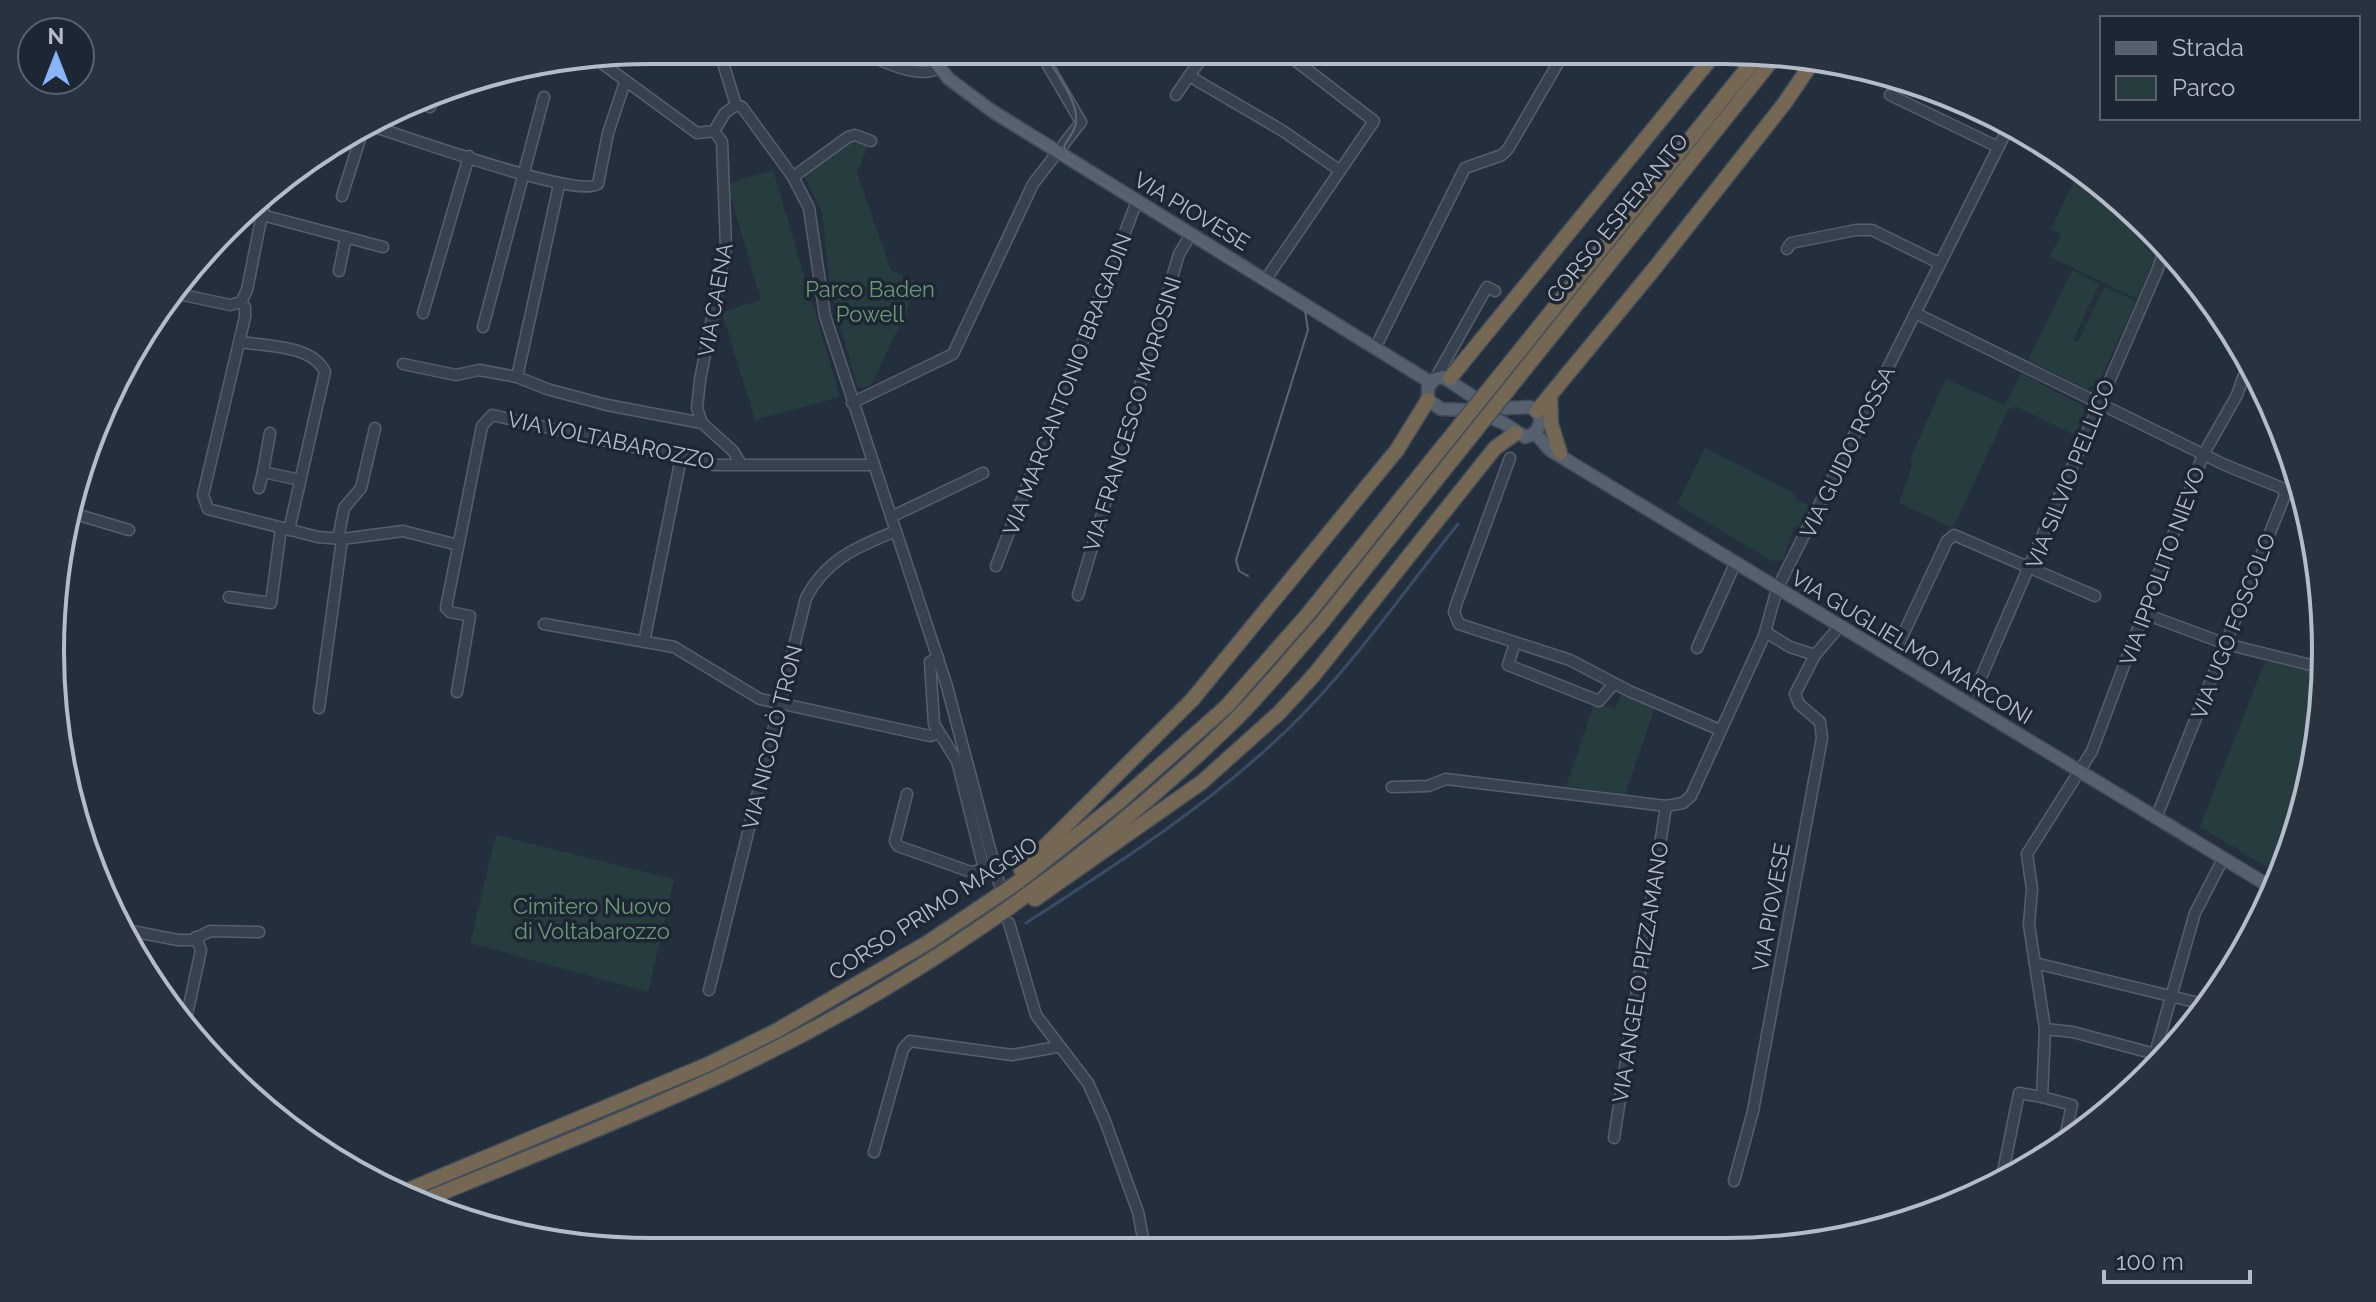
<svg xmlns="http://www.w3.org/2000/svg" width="2376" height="1302" viewBox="0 0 2376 1302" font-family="Raleway,sans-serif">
<rect width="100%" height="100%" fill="#242f3e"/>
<!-- green -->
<g fill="#263c3f">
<polygon points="857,138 868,146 857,173 891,270 920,283 871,385 862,388 857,386 830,289 822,212 803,173 849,140"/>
<polygon points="2080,169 2121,199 2150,230 2144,248 2156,254 2137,299 2050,257 2061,234 2051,229"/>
<polygon points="773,170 840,397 755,420 722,312 761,300 727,184"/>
<polygon points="2072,270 2099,284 2073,340 2078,342 2105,287 2136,301 2098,384 2087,389 2028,360"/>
<polygon points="2021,373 2082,405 2085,411 2075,435 2015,406 2013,410 2009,408 1953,528 1899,503 1912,466 1910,459 1946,379 2005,405"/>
<polygon points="1705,448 1796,494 1795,500 1809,505 1800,525 1794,527 1783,560 1772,561 1677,504"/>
<path d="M 2265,661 L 2323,675 C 2320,743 2308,813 2280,875 L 2200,827 Z"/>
<polygon points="1621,695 1655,707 1625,795 1566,786 1595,702 1615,709"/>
<polygon points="496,835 674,879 648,992 470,943"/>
</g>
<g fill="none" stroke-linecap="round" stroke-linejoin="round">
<!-- stream -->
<path stroke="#394c67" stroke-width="3" d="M 1026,923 C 1117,864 1208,806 1286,731 C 1350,670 1403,592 1458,524"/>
<!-- minor casing -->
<g stroke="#565f6c" stroke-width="13">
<g id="minor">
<polyline points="719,50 736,105 742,107 793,177 809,208 825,316 946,683 999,883"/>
<path d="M 856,50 C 878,58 917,81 939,68"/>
<polyline points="1207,51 1189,76 1283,131 1339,170"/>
<polyline points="1639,51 1651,58"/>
<polyline points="596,59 697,133 714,131 725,113 736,105"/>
<polyline points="1176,95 1189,76"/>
<polyline points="1890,95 1998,147"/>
<polyline points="430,107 435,94"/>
<path d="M 374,127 C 408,137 577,199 598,184 L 608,133 L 625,82"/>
<polyline points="793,177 848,137 855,135 871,141"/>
<polyline points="342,196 362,133"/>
<polyline points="262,215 383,247"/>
<polyline points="1787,249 1791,243 1856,230 1872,230 1939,263"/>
<polyline points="339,271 346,237"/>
<polyline points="1266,279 1374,121 1283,51"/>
<polyline points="174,293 230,305 241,302 247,290 266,194"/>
<polyline points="241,302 245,307 245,317 203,495 208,509 318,537 342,539 403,531 458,545"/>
<polyline points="423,313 469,156"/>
<polyline points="1915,313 2225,465 2282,488 2285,495 2156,818"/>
<polyline points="483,327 544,97"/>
<path d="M 240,342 C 266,346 313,345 325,372 L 289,530"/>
<polyline points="1376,346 1465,168 1502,155 1508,149 1565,51"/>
<polyline points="403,364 456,375 479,370 517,377 547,389 607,405 702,423 733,451 741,464"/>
<polyline points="517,377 559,185"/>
<polyline points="1435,379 1487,287 1495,291"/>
<polyline points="852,403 953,354 1033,184 1081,122 1039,50"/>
<polyline points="702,423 697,408 700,380 726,247 722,142 714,131"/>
<polyline points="270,433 263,472 300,480"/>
<polyline points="1510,458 1457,602 1454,612 1459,624 1570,660 1629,691 1720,730"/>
<polyline points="259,488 263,472"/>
<polyline points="72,513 129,530"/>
<polyline points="891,517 983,473"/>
<polyline points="68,524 82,469"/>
<polyline points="338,539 344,508 361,488 375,428"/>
<polyline points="996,566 1137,201"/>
<polyline points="1078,595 1179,254 1191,234"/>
<polyline points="229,597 271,603 281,528"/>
<polyline points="2145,614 2226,644 2323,668"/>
<polyline points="544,624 674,647 760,699 930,736 939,733"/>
<polyline points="1764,636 1769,634 1790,647 1815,655"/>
<polyline points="644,642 681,458"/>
<polyline points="1515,643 1508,665 1599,701 1614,684"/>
<polyline points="1697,648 1735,564"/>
<polyline points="1892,658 1947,541 1954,535 2095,596"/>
<polyline points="457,692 470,616 450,612 446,608 482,426 492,415 713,465 874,465"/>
<polyline points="1969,705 2157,271 2162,257 2160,240"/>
<polyline points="319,708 342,539"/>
<polyline points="1392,787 1428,786 1446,779 1666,806"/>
<polyline points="907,794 895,841 898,846 971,872 984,869 957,761 934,724 930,662 938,657"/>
<polyline points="1009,923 1036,1015 1088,1083 1105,1121 1138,1212 1145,1249"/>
<polyline points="126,930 178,940 193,940 210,931 259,932"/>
<polyline points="2035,963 2207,1005"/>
<path d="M 709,990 L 806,598 C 826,559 857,547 896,531"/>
<polyline points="185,1024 201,950 196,937"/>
<polyline points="2045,1029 2073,1032 2155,1054"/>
<polyline points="2150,1071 2195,913 2223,859"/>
<polyline points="2042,1097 2072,1105 2063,1147"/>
<polyline points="1614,1138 1666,806 1683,803 1691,796 1764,636 1777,589 2010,124"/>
<polyline points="874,1152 903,1049 910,1041 1012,1055 1057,1047"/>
<polyline points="1734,1181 1753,1111 1822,738 1820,722 1799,704 1795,694 1815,655 1839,627"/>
<polyline points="2001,1182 2019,1093 2042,1097 2045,1029 2029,925 2032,889 2027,854 2092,751 2203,455 2237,395 2249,361"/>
</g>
</g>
<!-- major casing -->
<g stroke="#414a57" stroke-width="15">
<g id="major">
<polyline points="925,50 949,79 992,111 1430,382"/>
<path d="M 1443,377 L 1472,396 L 1506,408 L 1530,407 L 1540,415 C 1541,427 1537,434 1525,437 L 1502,422 L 1468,410 L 1441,409 L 1428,400 L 1428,387 L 1435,379 Z"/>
<polyline points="1535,433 1550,450 2274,889"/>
</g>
</g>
<!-- highway casing -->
<g stroke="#434c59" stroke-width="17">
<g id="highway">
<polyline points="1637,205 1761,51"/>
<polyline points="1649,214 1777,54"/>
<polyline points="1450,378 1717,51"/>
<polyline points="1550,395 1551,424 1560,453"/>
<polyline points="1537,411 1654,269 1784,104 1814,60"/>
<polyline points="1021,870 1192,700 1397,450 1428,400"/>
<polyline points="1035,899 1202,782 1279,713 1314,675 1495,448 1516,433"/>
<polyline points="401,1193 709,1064 776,1031 927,943 1018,882 1119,802 1227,706 1308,614"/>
<path d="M 422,1201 C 519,1161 617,1123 713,1079 C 904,991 1084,867 1235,720 C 1265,690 1292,656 1320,625"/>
</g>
</g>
<!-- minor -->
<use href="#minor" stroke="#38414e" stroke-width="10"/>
<!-- major -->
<use href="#major" stroke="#56606e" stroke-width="12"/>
<!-- highway -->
<use href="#highway" stroke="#746855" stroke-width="14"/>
<!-- tram -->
<g stroke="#5a6575" stroke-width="2">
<polyline points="920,50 946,80 1013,128 1305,310 1308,330 1236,560 1239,571 1248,576"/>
<path d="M 1042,50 C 1053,69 1079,100 1076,123 C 1075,131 1068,139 1064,146 L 1067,155 L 1080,163"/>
</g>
<!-- highway-bridge casing -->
<g stroke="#434c59" stroke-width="17" stroke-linecap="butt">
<g id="highway-bridge">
<polyline points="1308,614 1637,205"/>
<polyline points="1320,625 1649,214"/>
</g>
</g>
<!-- highway-bridge -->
<use href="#highway-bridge" stroke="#746855" stroke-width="14"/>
</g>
<g text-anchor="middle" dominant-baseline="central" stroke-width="7" stroke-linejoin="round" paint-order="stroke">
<!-- street labels -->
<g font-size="22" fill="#b4bcc9" stroke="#1d2633">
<text transform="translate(1192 211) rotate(31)">VIA PIOVESE</text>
<text transform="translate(1617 218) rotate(-51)">CORSO ESPERANTO</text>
<text transform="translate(715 300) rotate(-80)">VIA CAENA</text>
<text transform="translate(1067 384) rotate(-69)">VIA MARCANTONIO BRAGADIN</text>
<text transform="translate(1132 414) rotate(-73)">VIA FRANCESCO MOROSINI</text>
<text transform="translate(611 440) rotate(12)">VIA VOLTABAROZZO</text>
<text transform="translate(1847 452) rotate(-64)">VIA GUIDO ROSSA</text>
<text transform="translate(2070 474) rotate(-68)">VIA SILVIO PELLICO</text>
<text transform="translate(2162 566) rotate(-70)">VIA IPPOLITO NIEVO</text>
<text transform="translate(2233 626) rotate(-69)">VIA UGO FOSCOLO</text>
<text transform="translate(1912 647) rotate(31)">VIA GUGLIELMO MARCONI</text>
<text transform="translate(772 737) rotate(-76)">VIA NICOLÒ TRON</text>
<text transform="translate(1771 907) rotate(-80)">VIA PIOVESE</text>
<text transform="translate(933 908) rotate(-33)">CORSO PRIMO MAGGIO</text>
<text transform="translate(1640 972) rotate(-81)">VIA ANGELO PIZZAMANO</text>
</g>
<!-- park labels -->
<g font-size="22" fill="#6b9a76" stroke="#1d2633">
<text x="870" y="289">Parco Baden<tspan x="870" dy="25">Powell</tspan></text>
<text x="592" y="906">Cimitero Nuovo<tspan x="592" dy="25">di Voltabarozzo</tspan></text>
</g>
</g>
<!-- crop -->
<path d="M0 0H2376V1302H0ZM651 64H1725A587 587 0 0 1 2312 651V651A587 587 0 0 1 1725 1238H651A587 587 0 0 1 64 651V651A587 587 0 0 1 651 64Z" fill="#29323f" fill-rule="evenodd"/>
<path fill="none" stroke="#b4bcc9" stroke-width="4" d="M651 64H1725A587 587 0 0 1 2312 651V651A587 587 0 0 1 1725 1238H651A587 587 0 0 1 64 651V651A587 587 0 0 1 651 64Z"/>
<!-- legend -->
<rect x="2100" y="16" width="260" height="104" fill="#1d2633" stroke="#59626f" stroke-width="2"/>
<rect x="2116" y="42" width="40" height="12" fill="#56606e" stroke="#59626f" stroke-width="2"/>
<text x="2172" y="56" font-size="24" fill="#b4bcc9">Strada</text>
<rect x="2116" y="76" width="40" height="24" fill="#263c3f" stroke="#59626f" stroke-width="2"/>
<text x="2172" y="96" font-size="24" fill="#b4bcc9">Parco</text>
<!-- north arrow -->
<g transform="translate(56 56)"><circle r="38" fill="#1d2633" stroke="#59626f" stroke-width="2"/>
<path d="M0-6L14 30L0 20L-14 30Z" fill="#8ab4f8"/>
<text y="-12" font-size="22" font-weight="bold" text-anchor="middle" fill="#b4bcc9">N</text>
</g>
<!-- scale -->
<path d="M2104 1270v12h146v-12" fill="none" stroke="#b4bcc9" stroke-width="4"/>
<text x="2116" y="1270" font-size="24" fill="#b4bcc9" stroke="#1d2633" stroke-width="6" paint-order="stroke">100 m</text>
</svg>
